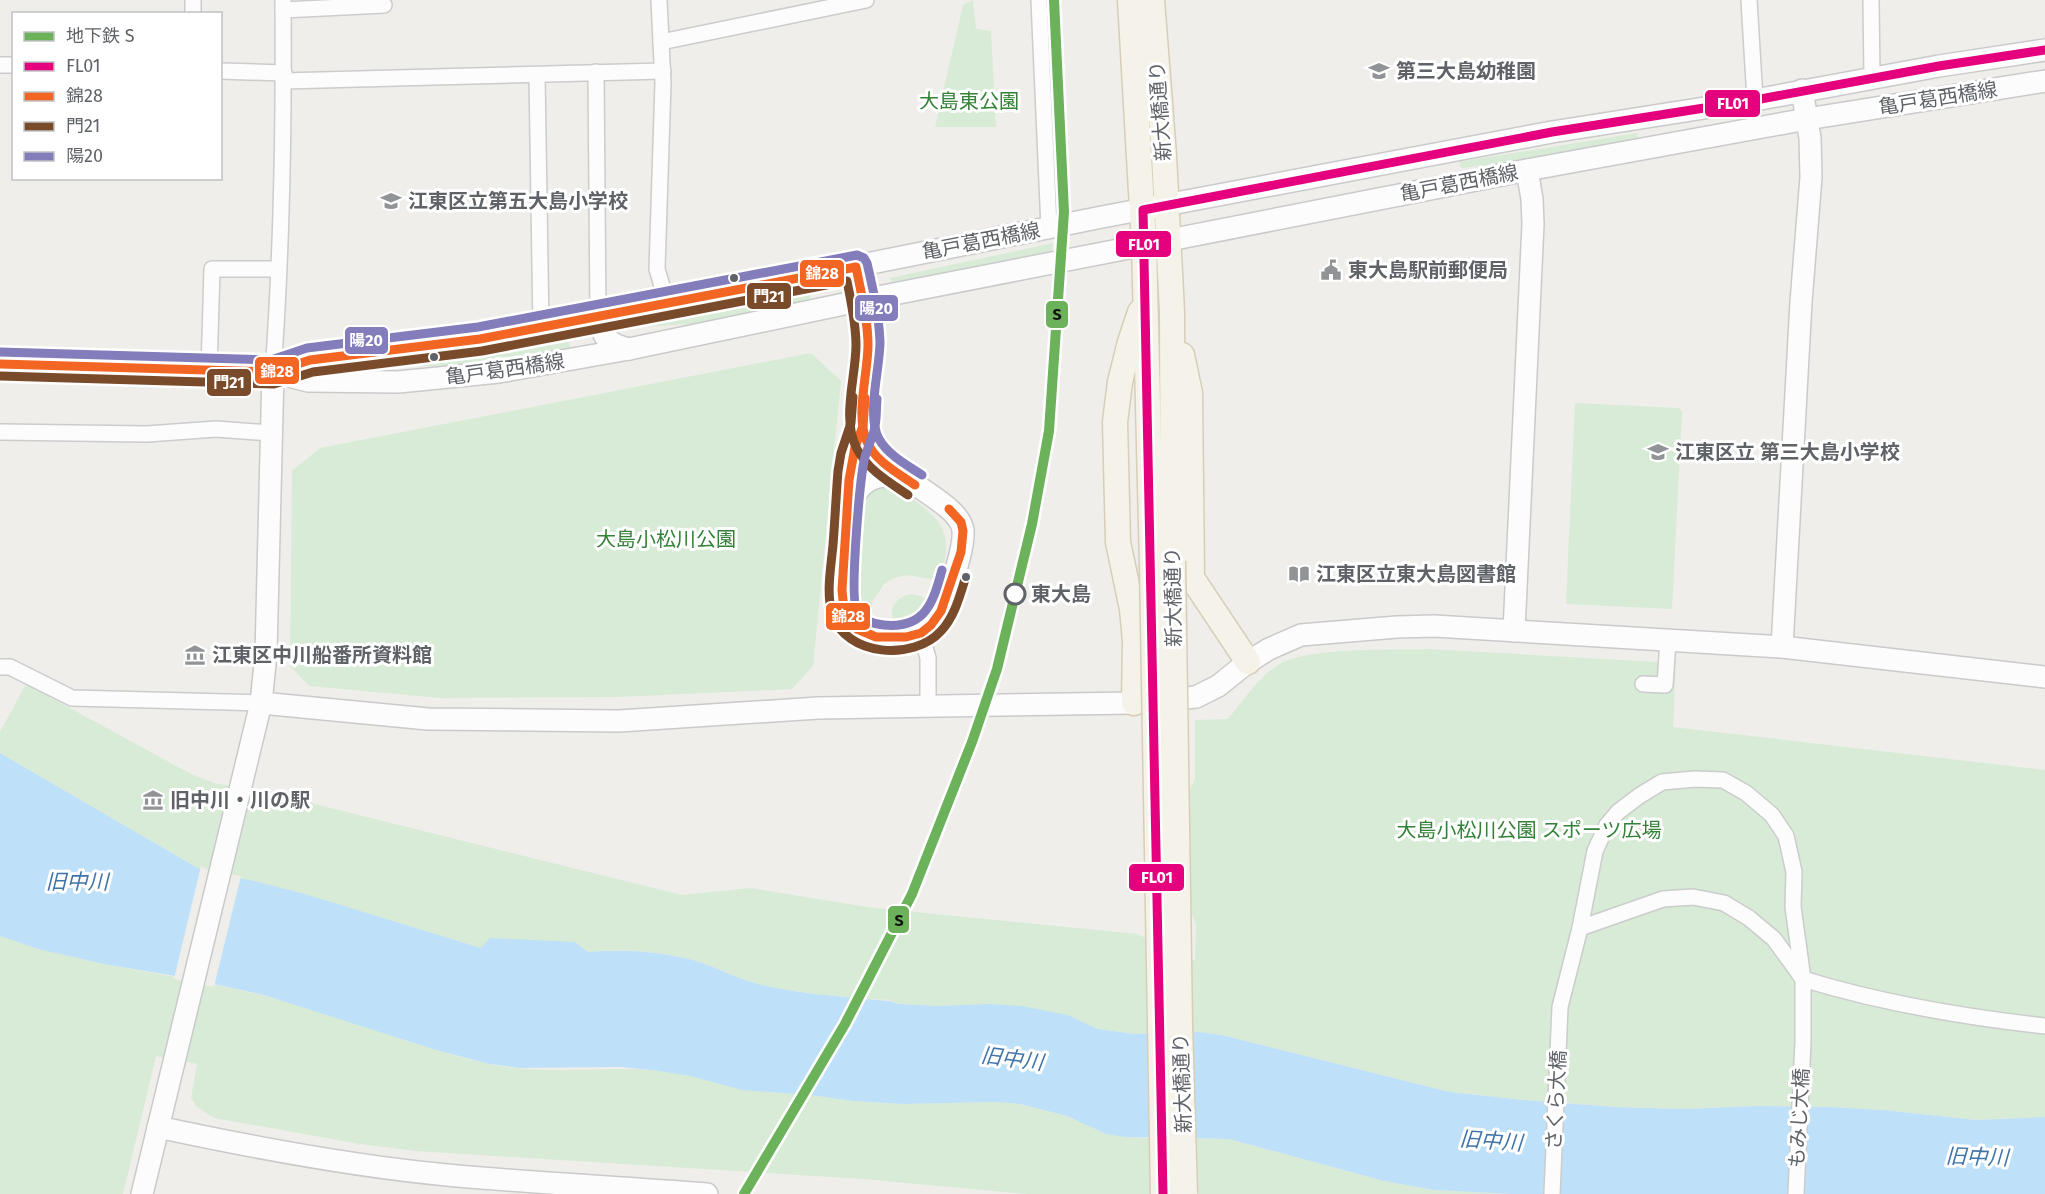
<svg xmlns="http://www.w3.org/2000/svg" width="2045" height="1194" viewBox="0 0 2045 1194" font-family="'Fira Sans','Noto Sans JP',sans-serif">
<rect width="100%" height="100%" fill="#efeeea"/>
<!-- green -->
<g fill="#d8ebd6">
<polygon points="973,0 976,29 991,31 996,127 935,127 963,5"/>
<polygon points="1637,133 1638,139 1503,164 1461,168 1459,162"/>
<polygon points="1053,243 1052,252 892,284 890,278"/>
<polygon points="809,292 811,302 703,323 642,327 618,332 616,322 715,312"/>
<polygon points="567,333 571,351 489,366 403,366 403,361 470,353"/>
<polygon points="811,353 841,381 813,666 792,689 619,697 440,698 309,686 290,666 292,471 320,448"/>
<polygon points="1575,403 1679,408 1682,412 1672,609 1566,604"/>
<path d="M 880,487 C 894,487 902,492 914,500 C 938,518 952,531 944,563 C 942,570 941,575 936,580 L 907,575 L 894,578 L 884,584 L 872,602 L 871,628 L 862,625 L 848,599 L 857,510 L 871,491 Z"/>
<path d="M 912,594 L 923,597 L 928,602 L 928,613 C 919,622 909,628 897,625 C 885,611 896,596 912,594 Z"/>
<path d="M 1429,649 L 1676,663 L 1673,727 L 2045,770 L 2045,1117 L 1976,1120 L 1884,1110 L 1830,1107 L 1757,1106 L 1682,1109 L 1615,1107 L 1524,1100 L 1450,1092 L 1222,1035 L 1199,1032 L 1135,1034 L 1098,1029 L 1068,1015 L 898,1004 L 890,1000 C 845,997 801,994 758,984 C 735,978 715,966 693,960 C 658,951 624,949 588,952 L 575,942 L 481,948 L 392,921 L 208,874 L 0,753 L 0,732 L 26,684 L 191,774 L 214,783 L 274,794 L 682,895 L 750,888 L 874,908 L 1137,934 L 1195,961 L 1196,925 L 1191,910 L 1189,791 L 1195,779 L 1195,720 L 1228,719 C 1243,701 1258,678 1278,665 C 1304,647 1394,650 1429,649 Z"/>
<path d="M 0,936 C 85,966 175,974 262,995 C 339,1013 411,1047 489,1064 C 542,1075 598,1066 652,1070 L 853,1101 L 903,1104 L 995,1102 L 1020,1104 L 1067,1116 L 1106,1134 L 1142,1138 L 1229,1139 L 1384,1181 L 1434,1190 L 1511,1194 L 1027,1194 L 863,1179 L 416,1151 L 360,1144 L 214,1118 L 196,1106 L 191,1098 L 197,1064 L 156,1056 L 123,1194 L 0,1194 Z"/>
</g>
<!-- water -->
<path fill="#bfe0f9" d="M 0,753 L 208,874 L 250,880 L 305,894 L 481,948 L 490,938 L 575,942 L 588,952 C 624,949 658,951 693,960 C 715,966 735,978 758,984 C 801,994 846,997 890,1001 L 898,1004 L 940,1006 L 990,1004 L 1022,1006 L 1068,1015 L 1098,1029 L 1135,1034 L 1199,1032 L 1222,1035 L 1450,1092 L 1524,1100 L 1615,1107 L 1682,1109 L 1757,1106 L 1830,1107 L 1884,1110 L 1976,1120 L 2045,1117 L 2045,1194 L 1511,1194 L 1434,1190 L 1384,1181 L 1229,1139 L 1125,1137 L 1106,1134 L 1067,1116 L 1020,1104 L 995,1102 L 903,1104 L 853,1101 L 811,1095 L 742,1090 L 690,1076 L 652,1070 L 620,1067 L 519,1068 L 489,1064 L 436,1050 L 264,995 L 187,978 L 104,964 L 38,949 L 0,936 Z"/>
<!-- pier -->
<polygon fill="#efeeea" points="201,866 209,871 241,876 214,987 174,979"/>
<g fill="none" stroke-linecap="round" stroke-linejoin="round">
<!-- street casing -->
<g stroke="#cbcccc" stroke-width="18">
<g id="street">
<polyline points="659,0 663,83 657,269 667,303"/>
<polyline points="1039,0 1049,228"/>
<polyline points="1749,0 1755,100"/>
<polyline points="1871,0 1872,77"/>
<polyline points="283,10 384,5"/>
<polyline points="193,14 193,0"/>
<polyline points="661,42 866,0"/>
<polyline points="0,65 14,65"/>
<polyline points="220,71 284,73"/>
<polyline points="596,72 598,317"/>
<polyline points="537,75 541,329"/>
<polyline points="283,81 663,71"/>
<polyline points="209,370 212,269 278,269"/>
<path d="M 273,372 C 282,249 284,124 283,0"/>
<polyline points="0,432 147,434 216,429 270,433"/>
<polyline points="921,633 928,658 928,706"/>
<polyline points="0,667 10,667 72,698 261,703"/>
<polyline points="1643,684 1665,685 1668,640"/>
<polyline points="1580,928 1663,899 1693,897 1724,903 1749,918 1774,939 1803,979 1803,1042 1796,1194"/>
<path d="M 1552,1194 L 1560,1007 L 1580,928 L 1595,851 L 1607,825 L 1618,812 L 1639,796 L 1662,782 L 1695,779 L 1723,780 L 1746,793 L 1772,815 L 1786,836 L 1794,872 L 1793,907 L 1803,979 C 1881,1003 1963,1017 2045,1026"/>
</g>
</g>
<!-- secondary casing -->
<g stroke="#cacacb" stroke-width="24">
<g id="secondary">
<path d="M 856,267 C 861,292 867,317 868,343 C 869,369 856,420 867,442 C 884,475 959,501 963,530 C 965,552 942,621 922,633 C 913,638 901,637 891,637 C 879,637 866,637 856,629 C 851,625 846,616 844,610 C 839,592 843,570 845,551 C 848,508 848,466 863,426"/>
<path d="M 607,315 C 594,336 612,345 629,349"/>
<polyline points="0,364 273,372 308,381 398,382 499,372 629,349 863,300 1527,170 1807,119 2045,81"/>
<polyline points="273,372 310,360 423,347 541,329 1102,217 1552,132 1755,100 1939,66 2045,50"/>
<path d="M 850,507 C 858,481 877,470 904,479"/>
<polyline points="1514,631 1533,224 1532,199 1527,170"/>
<polyline points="1782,647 1801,302 1811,177 1810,138 1802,90"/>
<polyline points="261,703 428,719 619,721 818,708 1134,703 1196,697 1218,686 1248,662 1269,649 1301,635 1397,627 1434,626 1782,647 2045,677"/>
<path d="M 158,1127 C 251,1147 352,1166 447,1175 C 533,1183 620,1187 707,1194"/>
<polyline points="142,1194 261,703 266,654 273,372"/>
</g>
</g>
<!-- primary casing -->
<g stroke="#d7ceb8" stroke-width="27">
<g id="primary">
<polyline points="1130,0 1144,244 1152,566"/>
<polyline points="1152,0 1164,155 1172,312 1173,561"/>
<polyline points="1182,355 1190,393 1192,578 1248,662"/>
<polyline points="1134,703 1135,641 1132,609 1118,542 1115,422 1120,382 1130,342 1140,312"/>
</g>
</g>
<!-- street -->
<use href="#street" stroke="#fdfcfc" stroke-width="15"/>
<!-- secondary -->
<use href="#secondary" stroke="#fdfcfc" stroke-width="21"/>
<!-- primary -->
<use href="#primary" stroke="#f4f2e9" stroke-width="24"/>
<!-- primary-bridge casing -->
<g stroke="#d7ceb8" stroke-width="27" stroke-linecap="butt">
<g id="primary-bridge">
<polyline points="1173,561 1180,1025 1185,1194"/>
<polyline points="1152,566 1163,1194"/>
</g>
</g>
<!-- primary-bridge -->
<use href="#primary-bridge" stroke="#f4f2e9" stroke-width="24"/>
<!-- bus-1 casing -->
<g stroke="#fff" stroke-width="14">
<polyline id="bus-1" points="1163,1194 1143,210 1552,132 1755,100 1939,66 2045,50"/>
</g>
<!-- bus-2 casing -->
<g stroke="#fff" stroke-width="14">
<g id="bus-2">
<path d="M 0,364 L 273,372 L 310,360 L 480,339 L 856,267 C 861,293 868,319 868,345 C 868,374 855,415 867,442 C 876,462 898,473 915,485"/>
<polyline points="865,398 863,426 855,447 849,480 842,590 844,610 857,629 876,637 906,637 921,633 931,625 941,611 961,552 963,531 961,522 949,509"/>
</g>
</g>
<!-- bus-3 casing -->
<g stroke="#fff" stroke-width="14">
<g id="bus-3">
<path d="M 0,376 L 274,384 L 313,372 L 482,351 L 847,281 C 851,302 856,323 856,345 C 856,377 841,419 857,449 C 868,470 889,482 908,495"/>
<path d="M 853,397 L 851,423 L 841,453 L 838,471 C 836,496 835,520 833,545 C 831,567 826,592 832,614 C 846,657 914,661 941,631 C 955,616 960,595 966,576"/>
</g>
</g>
<!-- bus-4 casing -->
<g stroke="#fff" stroke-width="14">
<g id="bus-4">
<path d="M 0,352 L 271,360 L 307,348 L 478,327 L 857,255 L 864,258 L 867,263 C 873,289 879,315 880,342 C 880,369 866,415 879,439 C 888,455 907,465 922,475"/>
<path d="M 877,399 C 876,410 877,420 874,431 C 871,441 866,451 864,461 C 860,482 849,597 857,611 C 863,621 874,624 884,625 C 925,629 933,603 942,570"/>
</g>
</g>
<!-- bus-1 -->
<use href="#bus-1" stroke="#e5007d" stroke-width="9"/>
<!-- bus-2 -->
<use href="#bus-2" stroke="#f26522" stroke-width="9"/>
<!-- bus-3 -->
<use href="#bus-3" stroke="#7a4b2a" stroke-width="9"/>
<!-- bus-4 -->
<use href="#bus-4" stroke="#837dbb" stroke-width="9"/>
<!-- metro-1 casing -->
<g stroke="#fff" stroke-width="15">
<polyline id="metro-1" points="744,1194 845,1024 912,894 972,742 997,669 1032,524 1049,431 1064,212 1054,0"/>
</g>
<!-- metro-1 -->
<use href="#metro-1" stroke="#6bb25b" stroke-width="10"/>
</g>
<!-- icons -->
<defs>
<g id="school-bare" transform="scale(1.62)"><path d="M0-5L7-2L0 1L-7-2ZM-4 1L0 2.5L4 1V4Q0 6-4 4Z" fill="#919496" stroke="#fff" stroke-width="2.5" paint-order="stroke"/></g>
<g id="civic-bare" transform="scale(1.62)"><path d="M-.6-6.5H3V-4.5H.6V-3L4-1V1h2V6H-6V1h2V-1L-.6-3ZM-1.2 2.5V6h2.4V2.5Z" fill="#919496" stroke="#fff" stroke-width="2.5" paint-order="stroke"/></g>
<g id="library-bare" transform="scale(1.62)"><path d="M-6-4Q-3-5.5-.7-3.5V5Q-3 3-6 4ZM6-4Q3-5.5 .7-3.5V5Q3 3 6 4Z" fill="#919496" stroke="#fff" stroke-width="2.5" paint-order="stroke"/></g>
<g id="museum-bare" transform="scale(1.62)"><path d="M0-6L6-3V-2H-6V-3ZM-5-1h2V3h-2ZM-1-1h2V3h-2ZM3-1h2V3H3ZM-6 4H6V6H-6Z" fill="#919496" stroke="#fff" stroke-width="2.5" paint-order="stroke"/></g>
</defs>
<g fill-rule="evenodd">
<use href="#school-bare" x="1379" y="71"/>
<use href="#school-bare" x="391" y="201"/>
<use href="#civic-bare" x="1331" y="270"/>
<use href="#school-bare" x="1658" y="452"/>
<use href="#library-bare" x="1299" y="574"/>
<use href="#museum-bare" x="195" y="655"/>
<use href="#museum-bare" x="153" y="800"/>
</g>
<!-- markers -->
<g fill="#5f6368" stroke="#fff" stroke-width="2">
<circle cx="734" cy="278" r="5"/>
<circle cx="434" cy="357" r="5"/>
<circle cx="966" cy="577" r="5"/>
</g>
<circle fill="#fff" stroke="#5f6368" stroke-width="3" cx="1015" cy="594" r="10"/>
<g text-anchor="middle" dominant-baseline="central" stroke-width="6" stroke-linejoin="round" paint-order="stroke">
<!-- poi labels -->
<g font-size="20" font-weight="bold" fill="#5f6368" stroke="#fff" text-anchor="start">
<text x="1396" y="71">第三大島幼稚園</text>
<text x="408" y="201">江東区立第五大島小学校</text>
<text x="1348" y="270">東大島駅前郵便局</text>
<text x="1675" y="452">江東区立 第三大島小学校</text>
<text x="1316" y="574">江東区立東大島図書館</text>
<text x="212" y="655">江東区中川船番所資料館</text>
<text x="170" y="800">旧中川・川の駅</text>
</g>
<!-- street labels -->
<g font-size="20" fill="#5f6368" stroke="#fff">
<text transform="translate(1938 98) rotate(-9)">亀戸葛西橋線</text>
<text transform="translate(1160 111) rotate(-94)">新大橋通り</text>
<text transform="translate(1459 183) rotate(-11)">亀戸葛西橋線</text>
<text transform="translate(981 241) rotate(-11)">亀戸葛西橋線</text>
<text transform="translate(505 369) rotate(-8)">亀戸葛西橋線</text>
<text transform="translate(1173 597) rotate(-91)">新大橋通り</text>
<text transform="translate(1182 1083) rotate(-92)">新大橋通り</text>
<text transform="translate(1556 1100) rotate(-87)">さくら大橋</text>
<text transform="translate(1799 1118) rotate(-87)">もみじ大橋</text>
</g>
<!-- park labels -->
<g font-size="20" fill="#348238" stroke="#fff">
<text x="969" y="101">大島東公園</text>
<text x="666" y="539">大島小松川公園</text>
<text x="1529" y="830">大島小松川公園 スポーツ広場</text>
</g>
<!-- stop labels -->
<g font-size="20" font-weight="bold" fill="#5f6368" stroke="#fff" text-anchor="start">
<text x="1031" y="594">東大島</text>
</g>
<!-- water labels -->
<g font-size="21" font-style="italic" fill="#4174aa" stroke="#fff">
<text x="77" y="882">旧中川</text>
<text transform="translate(1012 1059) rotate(7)">旧中川</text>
<text transform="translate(1491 1141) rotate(4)">旧中川</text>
<text transform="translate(1977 1157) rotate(2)">旧中川</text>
</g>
</g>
<g stroke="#fff" stroke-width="2">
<rect x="1704" y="89" width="57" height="29" rx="6" fill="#e5007d"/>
<rect x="1115" y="230" width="57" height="28" rx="6" fill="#e5007d"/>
<rect x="799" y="259" width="46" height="29" rx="6" fill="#f26522"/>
<rect x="746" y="282" width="46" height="28" rx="6" fill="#7a4b2a"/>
<rect x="854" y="294" width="45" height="28" rx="6" fill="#837dbb"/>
<rect x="1045" y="300" width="24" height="29" rx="6" fill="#6bb25b"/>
<rect x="344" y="326" width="45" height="29" rx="6" fill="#837dbb"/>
<rect x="254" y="356" width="46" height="29" rx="6" fill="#f26522"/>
<rect x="206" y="368" width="46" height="29" rx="6" fill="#7a4b2a"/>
<rect x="825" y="602" width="46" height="29" rx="6" fill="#f26522"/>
<rect x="1128" y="863" width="57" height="29" rx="6" fill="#e5007d"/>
<rect x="887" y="905" width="23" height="29" rx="6" fill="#6bb25b"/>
</g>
<g font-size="16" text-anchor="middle" font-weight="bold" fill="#fff">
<text x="1733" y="109">FL01</text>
<text x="1144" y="250">FL01</text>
<text x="822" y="279">錦28</text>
<text x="769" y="302">門21</text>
<text x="876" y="314">陽20</text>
<text x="366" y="346">陽20</text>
<text x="277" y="377">錦28</text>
<text x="229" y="388">門21</text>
<text x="848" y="622">錦28</text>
<text x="1157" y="883">FL01</text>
</g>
<g font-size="16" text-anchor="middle" font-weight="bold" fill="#111">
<text x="1057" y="320">S</text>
<text x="899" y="926">S</text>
</g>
<!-- legend -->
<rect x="12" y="12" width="210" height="168" fill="#ffffff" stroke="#bfc1c3" stroke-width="1.5"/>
<rect x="24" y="32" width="30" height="9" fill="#6bb25b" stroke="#bfc1c3" stroke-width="1.5"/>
<text x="66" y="42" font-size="18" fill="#5f6368">地下鉄 S</text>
<rect x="24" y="62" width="30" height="9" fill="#e5007d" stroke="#bfc1c3" stroke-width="1.5"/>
<text x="66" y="72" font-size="18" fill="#5f6368">FL01</text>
<rect x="24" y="92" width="30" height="9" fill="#f26522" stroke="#bfc1c3" stroke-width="1.5"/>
<text x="66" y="102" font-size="18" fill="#5f6368">錦28</text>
<rect x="24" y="122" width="30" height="9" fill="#7a4b2a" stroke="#bfc1c3" stroke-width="1.5"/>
<text x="66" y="132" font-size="18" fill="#5f6368">門21</text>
<rect x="24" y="152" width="30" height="9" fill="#837dbb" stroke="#bfc1c3" stroke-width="1.5"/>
<text x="66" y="162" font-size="18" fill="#5f6368">陽20</text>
</svg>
